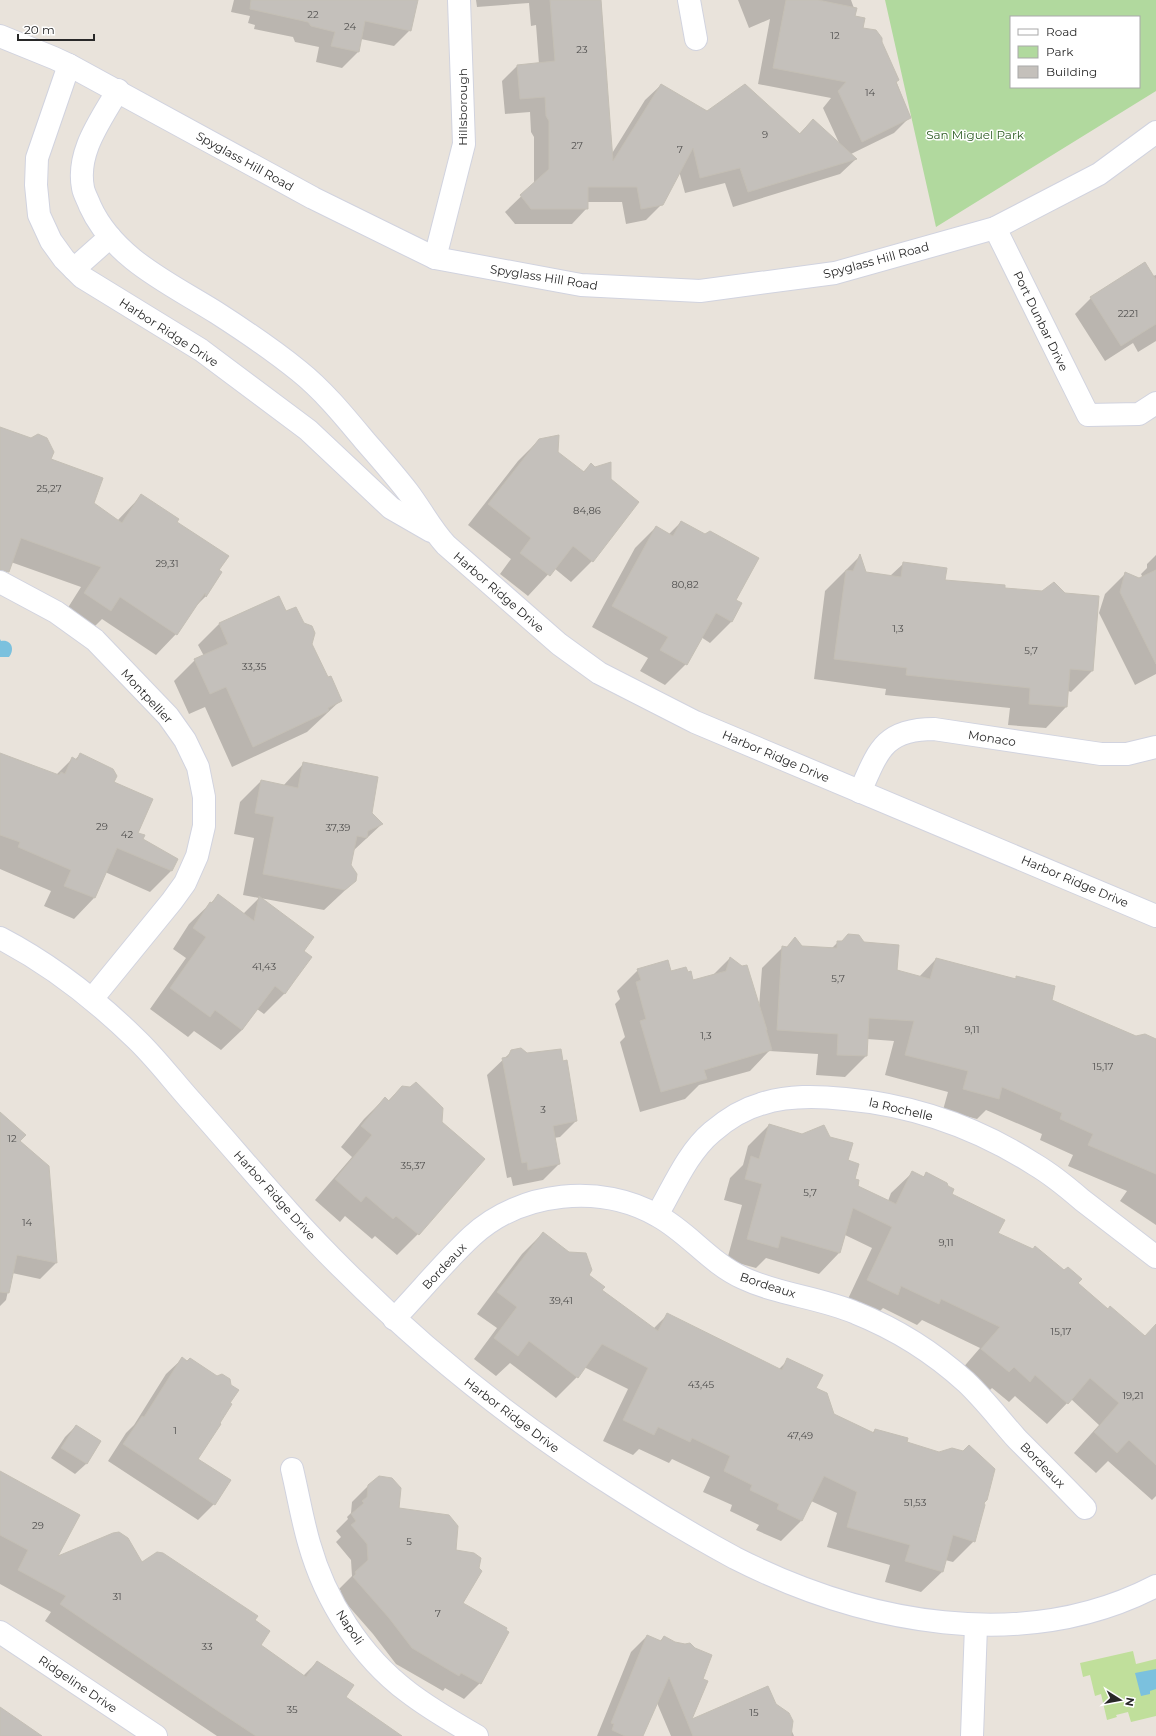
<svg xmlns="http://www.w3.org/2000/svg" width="1156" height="1736" viewBox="0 0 1156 1736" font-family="Montserrat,sans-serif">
<rect width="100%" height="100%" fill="#e9e3db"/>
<!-- green -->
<path fill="#b1d99e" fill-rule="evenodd" d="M 885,0 L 1156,0 L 1156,91 L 936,227 ZM 1011,17 L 1139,17 L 1139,87 L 1011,87 Z"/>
<!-- pitch -->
<polygon fill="#c0df9b" points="1133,1651 1136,1664 1156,1659 1156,1716 1131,1722 1128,1712 1116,1715 1117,1717 1107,1720 1101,1694 1095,1696 1090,1675 1083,1677 1080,1663"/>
<!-- water -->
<g fill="#7bc1de">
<path d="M 0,639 L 1,641 C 12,639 15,650 9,657 L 0,657 Z"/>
<polygon points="1156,1669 1156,1689 1150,1691 1150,1694 1141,1696 1135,1673"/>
</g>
<!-- shadow -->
<g fill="#0003">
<polygon points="234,0 417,0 410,30 394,46 361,39 358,52 342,68 316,62 319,47 295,42 293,37 254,29 255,25 248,23 250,16 231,12"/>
<polygon points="476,0 601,0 605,60 604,62 611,155 645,100 661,85 707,112 799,134 813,120 840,145 823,108 831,98 758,84 770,19 749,28 738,0 851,0 855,11 854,17 862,29 881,42 910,117 894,133 851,154 856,159 840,174 733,207 725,183 685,193 679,171 662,204 646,220 626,224 622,202 587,202 587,208 572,224 515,224 505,212 534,184 534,137 531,132 530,112 505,114 502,81 517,66 539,64 536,25 531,26 529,3 477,7"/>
<polygon points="1156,275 1156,341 1138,352 1133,343 1105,361 1075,314 1091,298"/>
<polygon points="0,428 50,459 92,504 117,521 141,496 176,522 221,573 206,596 193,609 176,634 156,655 102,619 90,631 64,614 81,587 8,561 0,569"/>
<polygon points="539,440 583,472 591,465 592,561 571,582 554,568 528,596 500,574 511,559 468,525 518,461"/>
<polygon points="681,522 734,600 741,604 731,622 710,643 701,637 686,664 665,685 640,671 648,658 592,627 635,548 656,527 669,534"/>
<polygon points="1156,555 1156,674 1135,685 1099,613 1105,594 1126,573 1139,579 1143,578 1141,574 1147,568 1147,564"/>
<polygon points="860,556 865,573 890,576 904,563 944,581 1004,589 1092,671 1071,692 1068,691 1066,707 1046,728 1008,725 1010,708 885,695 886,689 814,679 825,591"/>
<polygon points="278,597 286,613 311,644 327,679 341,700 307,732 232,767 205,707 189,714 174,681 195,660 204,656 198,645 219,624"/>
<polygon points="0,754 56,775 72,759 75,760 80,754 113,783 137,833 142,840 177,859 171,871 150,892 105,872 94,898 74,919 44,906 51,891 0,869"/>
<polygon points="304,763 371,813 382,824 353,851 350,865 355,881 324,910 260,898 302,951 285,993 264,1014 257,1009 242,1030 221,1050 194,1031 188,1037 150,1009 186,958 173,949 189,924 218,896 243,914 259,898 243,895 254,838 234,834 240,802 261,781 283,786"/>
<polygon points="795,939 801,947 831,949 838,942 863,943 896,971 919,977 936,959 1015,979 1017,977 1050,1000 1136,1037 1156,1040 1156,1225 1120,1201 1127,1191 1068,1166 1073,1155 1040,1140 1042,1134 986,1110 977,1119 943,1110 948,1092 885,1075 894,1041 867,1039 866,1056 845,1077 816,1075 818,1054 769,1051 750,1071 699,1085 685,1099 640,1112 620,1042 625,1037 615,1004 620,999 617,991 638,970 671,973 693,982 712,976 730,958 759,1007 762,968 783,947 786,948"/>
<polygon points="512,1051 576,1121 560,1137 554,1138 559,1164 543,1180 513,1186 511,1177 507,1178 487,1075"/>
<polygon points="402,1087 410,1088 441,1122 483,1159 418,1234 397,1255 375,1236 372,1239 345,1216 340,1222 315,1200 352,1157 341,1147 364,1119 385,1098 388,1101"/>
<polygon points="0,1114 19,1141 48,1167 56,1263 40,1279 12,1273 6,1300 0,1306"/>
<polygon points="769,1125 802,1135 829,1138 846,1161 857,1186 888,1201 891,1193 912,1173 922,1178 926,1174 997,1234 1077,1283 1108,1310 1144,1337 1156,1331 1156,1496 1152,1500 1108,1461 1096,1473 1074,1453 1099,1425 1071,1399 1047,1424 1015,1396 1009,1402 992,1388 988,1392 961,1370 980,1348 922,1320 917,1325 883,1308 876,1315 847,1301 872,1248 845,1235 839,1253 819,1274 766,1258 756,1268 727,1260 742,1205 724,1200 730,1178 743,1165 748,1146"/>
<polygon points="543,1233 587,1275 601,1290 653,1329 667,1315 778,1370 788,1360 815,1389 833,1414 872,1433 875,1430 906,1443 982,1503 974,1541 953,1562 945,1560 942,1572 921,1592 885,1582 890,1565 827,1547 837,1513 811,1501 801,1521 781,1541 756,1530 759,1525 730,1511 732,1505 703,1492 710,1477 672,1459 669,1463 639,1449 633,1455 603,1441 628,1389 584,1367 577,1377 556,1398 510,1363 496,1376 474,1359 497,1328 477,1314 522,1254"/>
<polygon points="182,1359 197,1459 214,1504 198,1520 108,1461 126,1433 134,1425 166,1374"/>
<polygon points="76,1426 100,1442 86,1464 75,1474 51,1458 65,1437"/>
<polygon points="0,1478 56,1558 141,1564 254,1621 259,1646 303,1676 317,1662 344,1697 400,1736 217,1736 45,1621 51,1612 0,1584"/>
<polygon points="368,1486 455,1550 462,1604 480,1683 464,1699 445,1688 443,1691 396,1664 373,1634 338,1594 341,1591 339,1589 352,1576 351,1560 336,1542 341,1537 336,1531 348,1519 347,1517 351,1513 352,1502"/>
<polygon points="647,1636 659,1642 664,1637 702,1680 690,1721 775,1705 791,1729 794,1736 671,1736 657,1703 642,1736 597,1736 631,1652"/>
</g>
<!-- building -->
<g fill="#c4c0bb" stroke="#c4bfb5">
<polygon points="251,0 418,0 411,31 365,21 359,52 331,46 335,32 311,26 308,22 250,9"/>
<polygon points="550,0 601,0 613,161 661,84 707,111 745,84 800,134 813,119 857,159 748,192 740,168 700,178 693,148 663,205 641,209 637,187 588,187 588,209 531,209 520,195 549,169 549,121 546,116 545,97 520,99 517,65 555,61"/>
<polygon points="786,0 818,0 857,8 855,16 865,18 863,28 876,30 882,38 882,42 899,80 896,82 911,118 862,142 838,91 846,82 773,68"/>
<polygon points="1145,262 1156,280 1156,324 1121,346 1090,297"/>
<polygon points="0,427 31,438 38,434 47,438 54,452 51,459 103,478 94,503 122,523 141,494 179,519 177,522 229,556 219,570 222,572 206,597 205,593 177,635 120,597 111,611 84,593 101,567 21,538 9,572 0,570"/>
<polygon points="559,435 558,452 584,472 591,463 595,467 611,462 611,479 639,502 593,562 573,546 550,576 520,553 531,538 488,504 539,439"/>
<polygon points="681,521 705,534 710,531 759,558 736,600 742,603 732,622 716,613 687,665 660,650 668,637 612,606 656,526 673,536"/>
<polygon points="860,554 866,572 901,577 903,562 947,568 945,580 1005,585 1005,588 1042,591 1054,582 1065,593 1099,596 1093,671 1070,669 1067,707 1029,704 1030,688 906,675 907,668 834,659 846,570 853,571"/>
<polygon points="1156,570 1156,664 1120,592 1125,572 1139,578"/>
<polygon points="279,596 286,611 296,607 304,623 312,626 315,633 312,644 328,677 331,676 342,701 328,708 329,711 253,747 226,687 210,694 194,659 228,644 219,623"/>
<polygon points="0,753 59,775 61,772 65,774 72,757 77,760 80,753 113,769 117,776 114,782 153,799 138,833 145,835 143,839 178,859 172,871 117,848 95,898 64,886 71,870 18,847 20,842 0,835"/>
<polygon points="303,762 378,777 372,813 383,824 368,831 367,838 357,836 351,865 357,874 356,881 345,890 263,874 274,817 255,813 261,780 298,788"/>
<polygon points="218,894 254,921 259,896 314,937 304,951 312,957 295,980 285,994 275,986 242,1030 215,1010 210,1017 170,988 206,937 193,928 210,902 212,903"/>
<polygon points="848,934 859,935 864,942 899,945 897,970 930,979 936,958 1016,979 1016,976 1055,986 1052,1000 1136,1036 1145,1034 1156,1039 1156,1174 1088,1145 1093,1134 1060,1119 1062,1113 1002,1087 999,1099 963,1089 968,1071 905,1055 914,1021 869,1018 867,1056 837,1055 838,1034 777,1030 782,946 787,947 795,937 802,946 837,948 837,941 842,941"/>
<polygon points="730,957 742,966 747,965 767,1030 766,1029 772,1050 704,1070 707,1079 661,1092 640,1021 646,1019 636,982 641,980 637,969 668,960 671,971 686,967 688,972 691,971 693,980 726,971"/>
<polygon points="521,1048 527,1053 561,1049 563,1061 567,1060 577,1121 553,1126 560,1164 528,1170 527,1162 522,1163 502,1058 508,1057 511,1050"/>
<polygon points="416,1082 443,1108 442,1122 485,1159 419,1235 396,1216 393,1219 366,1196 361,1202 335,1179 372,1135 361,1126 385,1097 389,1101 402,1086 410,1087"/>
<polygon points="0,1112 26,1135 20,1141 49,1166 57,1263 17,1255 9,1293 0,1292"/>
<polygon points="769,1124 802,1134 824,1125 830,1137 853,1143 848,1160 859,1164 855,1179 859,1180 858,1186 896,1204 912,1171 924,1177 926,1172 947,1183 948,1186 954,1189 952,1194 1005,1220 998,1233 1033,1249 1035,1246 1064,1270 1068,1267 1082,1279 1078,1283 1108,1309 1110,1306 1145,1336 1156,1324 1156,1465 1129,1440 1117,1453 1094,1432 1119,1403 1090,1378 1068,1404 1035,1375 1030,1382 1014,1367 1009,1372 981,1349 1000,1327 941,1299 939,1304 901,1286 898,1295 867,1280 892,1227 853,1208 840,1253 781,1236 778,1248 747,1239 762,1184 745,1179 751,1156 759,1159"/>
<polygon points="543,1232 569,1252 586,1253 592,1270 589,1275 605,1287 602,1290 658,1331 667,1313 782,1370 787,1358 823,1375 816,1388 827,1393 834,1414 874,1433 875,1429 908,1438 907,1442 939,1452 952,1448 963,1451 969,1445 995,1469 987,1500 984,1503 985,1505 975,1542 953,1535 943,1572 905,1561 910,1545 847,1527 857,1492 824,1476 802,1521 777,1509 779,1504 750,1490 752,1485 724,1471 730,1456 692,1438 690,1442 658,1427 654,1435 623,1420 648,1368 602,1344 578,1378 529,1341 518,1356 494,1338 517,1307 497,1292"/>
<polygon points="182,1357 187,1361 190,1358 217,1376 222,1374 230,1379 231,1385 239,1390 230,1403 232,1404 220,1423 221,1424 198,1459 231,1480 215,1505 123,1444 142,1416 144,1417"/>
<polygon points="76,1425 101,1441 87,1464 61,1448"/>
<polygon points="0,1471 80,1515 58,1556 113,1533 119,1532 128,1538 142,1562 157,1552 163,1553 258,1616 255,1620 270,1631 261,1645 306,1677 317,1661 354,1685 346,1697 402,1736 256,1736 215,1709 60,1604 66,1596 18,1570 28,1550 0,1535"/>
<polygon points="379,1476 392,1478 401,1488 399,1508 449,1515 458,1526 456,1550 474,1553 481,1558 479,1568 482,1571 463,1603 507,1628 506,1630 509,1632 481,1684 461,1673 459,1676 412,1648 389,1618 353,1577 356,1574 355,1572 368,1560 367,1544 351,1525 356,1521 351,1514 364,1503 362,1501 367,1497 368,1485"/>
<polygon points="647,1635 661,1641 664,1636 675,1642 685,1644 690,1643 695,1648 712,1655 703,1679 708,1681 692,1719 768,1686 776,1704 789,1713 793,1721 791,1736 693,1736 669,1677 643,1736 625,1736 612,1730 614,1724 611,1723"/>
<polygon points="0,1707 42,1736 0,1736"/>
</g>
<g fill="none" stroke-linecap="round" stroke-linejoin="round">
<!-- street casing -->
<g stroke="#d1d3df" stroke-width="24">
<g id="street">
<polyline points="689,0 696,39"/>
<polyline points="435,258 464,144 459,0"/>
<polyline points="0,582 56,612 95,640 168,716 185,740 198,767 204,797 204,826 197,856 185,883 172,901 92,999"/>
<path d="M 860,792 C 878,751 884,729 934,729 L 1101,754 L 1127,754 L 1156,747"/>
<path d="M 657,1215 C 673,1188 687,1153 712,1132 C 726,1120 743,1109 761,1104 C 788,1095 817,1096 845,1099 C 913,1105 976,1127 1034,1164 C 1051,1174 1067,1187 1082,1200 C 1107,1219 1131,1238 1156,1257"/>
<path d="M 394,1319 C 420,1292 445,1261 472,1236 C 521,1191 601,1183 658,1216 C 689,1233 710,1263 743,1278 C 779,1295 819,1297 856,1313 C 896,1329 934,1353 966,1382 C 985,1400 1000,1420 1017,1439 C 1040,1462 1063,1485 1085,1508"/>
<path d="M 292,1469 C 298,1494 302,1519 309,1543 C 325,1600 360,1656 408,1692 C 430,1709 453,1722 477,1736"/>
</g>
</g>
<!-- secondary casing -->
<g stroke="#d1d3df" stroke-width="24">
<g id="secondary">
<polyline points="0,36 54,58 69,65 313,198 435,258 581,285 700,291 835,273 995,228 1099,174 1156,132"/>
<polyline points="69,65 37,158 36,185 39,215 51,241 64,259 82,277 201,350 308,430 391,508 431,531"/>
<path d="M 118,90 C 101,120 76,152 83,188 C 84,194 88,200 90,206 C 114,259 171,284 217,313 C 245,331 273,350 299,371 C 324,391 345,417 365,441 C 380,458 394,474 408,492 C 421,509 431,529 446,545 L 559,644 L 599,673 L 695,722 L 1156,916"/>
<polyline points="995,228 1088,415 1139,414 1156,403"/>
<polyline points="74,269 110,237"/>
<path d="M 0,938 C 50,964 95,999 136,1039 C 156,1058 173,1081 192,1102 C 242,1158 290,1217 344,1270 C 429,1355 523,1429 625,1493 C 661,1516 698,1538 735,1558 C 863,1623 1023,1655 1156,1586"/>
<polyline points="0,1632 156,1736"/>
<polyline points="972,1736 976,1626"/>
</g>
</g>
<!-- street -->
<use href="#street" stroke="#fff" stroke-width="22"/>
<!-- secondary -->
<use href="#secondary" stroke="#fff" stroke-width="22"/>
</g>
<g text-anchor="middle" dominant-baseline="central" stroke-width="3" stroke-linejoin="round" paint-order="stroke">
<!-- number labels -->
<g font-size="10" fill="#4f4e4d">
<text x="313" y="14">22</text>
<text x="350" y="26">24</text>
<text x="835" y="35">12</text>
<text x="582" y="49">23</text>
<text x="870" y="92">14</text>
<text x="765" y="134">9</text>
<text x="577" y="145">27</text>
<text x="680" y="149">7</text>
<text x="1128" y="313">2221</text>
<text x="49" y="488">25,27</text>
<text x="587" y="510">84,86</text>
<text x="167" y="563">29,31</text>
<text x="685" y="584">80,82</text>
<text x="898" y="628">1,3</text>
<text x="1031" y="650">5,7</text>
<text x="254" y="666">33,35</text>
<text x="102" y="826">29</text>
<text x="338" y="827">37,39</text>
<text x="127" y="834">42</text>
<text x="264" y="966">41,43</text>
<text x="838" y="978">5,7</text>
<text x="972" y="1029">9,11</text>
<text x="706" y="1035">1,3</text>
<text x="1103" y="1066">15,17</text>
<text x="543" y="1109">3</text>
<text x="12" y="1138">12</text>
<text x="413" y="1165">35,37</text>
<text x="810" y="1192">5,7</text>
<text x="27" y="1222">14</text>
<text x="946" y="1242">9,11</text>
<text x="561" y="1300">39,41</text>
<text x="1061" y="1331">15,17</text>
<text x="701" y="1384">43,45</text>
<text x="1133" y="1395">19,21</text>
<text x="175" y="1430">1</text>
<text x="800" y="1435">47,49</text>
<text x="915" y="1502">51,53</text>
<text x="38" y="1525">29</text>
<text x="409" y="1541">5</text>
<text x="117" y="1596">31</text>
<text x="438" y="1613">7</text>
<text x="207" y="1646">33</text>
<text x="292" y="1709">35</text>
<text x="754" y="1712">15</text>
</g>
<!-- street labels -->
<g font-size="12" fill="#282828" stroke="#fff">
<text transform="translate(462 107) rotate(-90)">Hillsborough</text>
<text transform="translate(245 161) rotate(29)">Spyglass Hill Road</text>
<text transform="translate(876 260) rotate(-15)">Spyglass Hill Road</text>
<text transform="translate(544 277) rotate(9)">Spyglass Hill Road</text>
<text transform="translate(1041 321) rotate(64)">Port Dunbar Drive</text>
<text transform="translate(169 332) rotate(33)">Harbor Ridge Drive</text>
<text transform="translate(499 592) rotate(41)">Harbor Ridge Drive</text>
<text transform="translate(147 696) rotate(47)">Montpellier</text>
<text transform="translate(992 738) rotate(9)">Monaco</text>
<text transform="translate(776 756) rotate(23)">Harbor Ridge Drive</text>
<text transform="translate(1075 881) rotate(23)">Harbor Ridge Drive</text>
<text transform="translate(901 1109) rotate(13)">la Rochelle</text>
<text transform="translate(275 1195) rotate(48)">Harbor Ridge Drive</text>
<text transform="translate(444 1266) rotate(-47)">Bordeaux</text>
<text transform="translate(768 1285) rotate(18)">Bordeaux</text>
<text transform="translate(512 1415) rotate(37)">Harbor Ridge Drive</text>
<text transform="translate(1043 1465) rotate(46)">Bordeaux</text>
<text transform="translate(350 1627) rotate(56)">Napoli</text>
<text transform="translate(78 1684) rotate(34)">Ridgeline Drive</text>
</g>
<!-- park labels -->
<g font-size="12" fill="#2c5b22" stroke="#fff">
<text x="975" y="134">San Miguel Park</text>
</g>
</g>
<!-- legend -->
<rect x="1010" y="16" width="130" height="72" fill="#ffffff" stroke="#a9a9a9"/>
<rect x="1018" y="29" width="20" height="6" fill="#ffffff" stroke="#a9a9a9"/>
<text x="1046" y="36" font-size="12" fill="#282828">Road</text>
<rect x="1018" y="46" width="20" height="12" fill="#b1d99e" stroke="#a9a9a9"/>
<text x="1046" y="56" font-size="12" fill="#282828">Park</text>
<rect x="1018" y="66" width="20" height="12" fill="#c4c0bb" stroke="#a9a9a9"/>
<text x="1046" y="76" font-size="12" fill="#282828">Building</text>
<!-- north arrow -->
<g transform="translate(1120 1700) rotate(101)" stroke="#ffffff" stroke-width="3" paint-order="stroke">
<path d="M0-3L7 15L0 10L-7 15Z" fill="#282828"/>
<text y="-6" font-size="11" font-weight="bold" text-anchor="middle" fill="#282828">N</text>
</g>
<!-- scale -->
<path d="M18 34v6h76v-6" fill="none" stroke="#282828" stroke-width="2"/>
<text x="24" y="34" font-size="12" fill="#282828" stroke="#ffffff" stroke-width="3" paint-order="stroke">20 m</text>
</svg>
